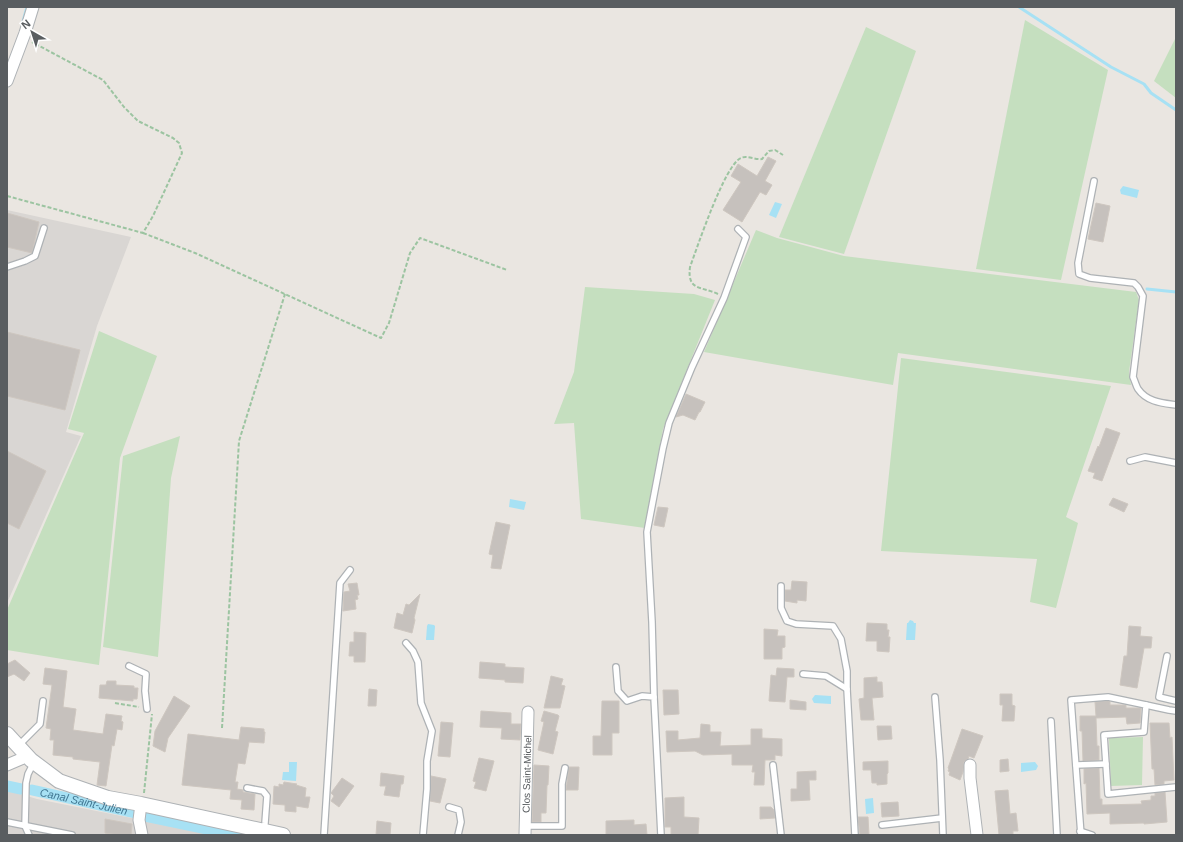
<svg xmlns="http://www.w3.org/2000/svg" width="1183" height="842" viewBox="0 0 1183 842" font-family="Arial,sans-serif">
<rect width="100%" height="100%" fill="#eae6e1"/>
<!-- industrial -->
<g fill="#d9d6d3">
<polygon points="7,210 131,237 97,326 66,432 81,436 7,603"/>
<polygon points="7,790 37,799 216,835 7,835"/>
</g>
<!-- green -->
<g fill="#c5dfbf">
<polygon points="1025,20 1108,70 1061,280 976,269"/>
<polygon points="866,27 916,51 844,254 779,237"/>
<polygon points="1176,37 1176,98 1154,81"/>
<polygon points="756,230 777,238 844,256 1136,292 1139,300 1129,372 1131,385 898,353 893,385 704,352"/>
<polygon points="585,287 694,294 715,300 663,429 645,528 581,519 574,423 554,424 574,372"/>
<polygon points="99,331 157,356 120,458 99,665 7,650 7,610 84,433 68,429"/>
<polygon points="901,358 1111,386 1066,517 1078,523 1056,608 1030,602 1037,559 881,551"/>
<polygon points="180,436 171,478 158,657 103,647 123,456"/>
<polygon points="1143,737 1142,785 1111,786 1109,738"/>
</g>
<!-- water -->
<g fill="#a7e1f4">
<polygon points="1123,186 1139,190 1137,198 1121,194 1120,190"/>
<polygon points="775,202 782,204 776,218 769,215"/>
<polygon points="510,499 526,502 524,510 509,507"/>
<polygon points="910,620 913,621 914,623 916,623 915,640 906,640 907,623 908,623"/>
<polygon points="428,624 434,625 435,626 434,640 426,640 427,626"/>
<polygon points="815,695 831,696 831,704 814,703 812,699"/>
<polygon points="289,762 297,762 296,781 282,780 283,772 289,772"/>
<polygon points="1035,762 1038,766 1036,770 1021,772 1021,763"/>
<polygon points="873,798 874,813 866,814 865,799"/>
</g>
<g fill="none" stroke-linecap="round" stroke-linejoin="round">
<!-- stream -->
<g stroke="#a7e1f4" stroke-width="3">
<polyline points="1019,7 1111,67 1144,84 1151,93 1176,110"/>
<polyline points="22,25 27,7"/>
<polyline points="1147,289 1176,292"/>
</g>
<!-- canal -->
<g stroke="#a7e1f4" stroke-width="11">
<polyline points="7,786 21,789"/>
<path id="s1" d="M 32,790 L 135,813"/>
<polyline points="145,816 236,835"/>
</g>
</g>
<!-- building -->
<g fill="#c6c1bd" stroke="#cec7c0">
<polygon points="768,157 776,161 765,181 772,185 766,195 760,192 742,222 723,210 741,182 731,176 738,164 757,176"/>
<polygon points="1096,203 1110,206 1103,242 1088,239"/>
<polygon points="7,213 39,222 32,253 7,247"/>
<polygon points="7,332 80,350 65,410 7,396"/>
<polygon points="686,394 705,402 700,412 699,412 695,420 683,415 676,417"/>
<polygon points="1106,428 1120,433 1102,481 1093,478 1095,473 1088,471 1098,446 1099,447"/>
<polygon points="7,451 46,471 19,529 7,523"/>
<polygon points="1113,498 1128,504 1124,512 1109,505"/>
<polygon points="658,507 668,508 664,527 654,525"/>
<polygon points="496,522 510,525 501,569 491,568 493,555 489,554"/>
<polygon points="792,581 807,582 806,601 797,600 797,603 785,601 785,590 791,590"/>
<polygon points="357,583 359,595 357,595 358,599 355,600 356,609 343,611 344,592 350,591 348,584"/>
<polygon points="420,594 414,618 415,620 412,633 394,628 397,613 403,615 406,604 409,605"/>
<polygon points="867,623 887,624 887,630 889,630 888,637 890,637 889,652 877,651 877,641 866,641"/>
<polygon points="1129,626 1141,627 1140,636 1152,637 1151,648 1144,648 1137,688 1120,685 1124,656 1127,656"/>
<polygon points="764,629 778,630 777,636 785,636 785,647 782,648 782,659 764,659"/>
<polygon points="354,632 366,633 365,662 354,662 354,656 349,656 350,642 354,642"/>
<polygon points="15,660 30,673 24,681 14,674 7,677 7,664"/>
<polygon points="480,662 505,664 505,667 524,668 523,683 505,682 505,680 479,678"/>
<polygon points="45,668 67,671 63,707 76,709 73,730 103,734 106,714 122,716 121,721 123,722 122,730 117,729 114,746 112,745 106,786 97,785 100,762 73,759 73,757 53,755 54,740 50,740 51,729 46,728 52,685 43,684"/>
<polygon points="777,668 794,669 794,677 787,677 785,702 769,701 771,675 776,676"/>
<polygon points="551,676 563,679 561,685 565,686 560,708 544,708"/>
<polygon points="877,677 877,682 882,682 883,697 872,698 874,720 861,720 859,699 864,698 864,678"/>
<polygon points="107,681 116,681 116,685 134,686 134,688 138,688 137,699 133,699 133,701 99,698 100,685 106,685"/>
<polygon points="369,689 377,690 376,706 368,706"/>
<polygon points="663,690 678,690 679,714 664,715"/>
<polygon points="1000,694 1012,694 1012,705 1015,706 1014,721 1002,721 1003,705 1000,705"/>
<polygon points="174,696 190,706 168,738 165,752 153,746 155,731"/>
<polygon points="790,700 806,702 806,710 790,709"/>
<polygon points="602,701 619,701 619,733 612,733 612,755 593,755 593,736 601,736"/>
<polygon points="1108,701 1110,702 1110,705 1126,705 1126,708 1141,708 1140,723 1127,724 1126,717 1096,718 1097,746 1099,746 1099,760 1083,761 1082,731 1080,731 1080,716 1096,716 1095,702"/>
<polygon points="481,711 511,713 511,724 521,724 520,740 501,739 502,728 480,727"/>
<polygon points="544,711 558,715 559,716 555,731 558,732 553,754 538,750 544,722 541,721"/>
<polygon points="441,722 453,723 450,757 438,756"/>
<polygon points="1150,723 1169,723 1170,738 1172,737 1174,780 1164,781 1164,784 1155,785 1154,769 1152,769"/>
<polygon points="701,724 710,725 710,732 721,732 720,746 751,745 751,729 762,729 762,738 782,739 782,756 775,755 775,760 765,760 764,785 754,785 755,772 752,772 753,765 732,765 732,754 703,755 695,751 667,752 666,731 678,731 678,740 700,738"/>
<polygon points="877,726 891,726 892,739 878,740"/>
<polygon points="241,727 264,729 264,732 265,732 264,743 249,742 245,764 238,763 235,782 238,782 237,789 243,790 243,792 255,794 254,810 241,809 242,800 230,799 231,790 182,785 188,734 239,740"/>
<polygon points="962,729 983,736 974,758 969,756 968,759 964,762 963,772 960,780 949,775 950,772 948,771 949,769 948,768"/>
<polygon points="479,758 494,761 486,791 474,788 476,782 473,781"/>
<polygon points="1008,759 1009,771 1000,772 1000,760"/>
<polygon points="888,761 888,773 887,774 887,784 877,785 877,783 872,783 871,770 863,770 863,762"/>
<polygon points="534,765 549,766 548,785 547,785 546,813 541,813 541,822 532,822"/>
<polygon points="569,767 579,767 578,790 566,790"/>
<polygon points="1099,768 1100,799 1102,799 1102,805 1142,804 1141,801 1151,800 1151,796 1155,796 1155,793 1165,792 1167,822 1144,824 1144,823 1110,824 1110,813 1087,814 1086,783 1084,784 1084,769"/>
<polygon points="816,771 816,780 809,780 810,800 791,801 791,789 797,789 797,772"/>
<polygon points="381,773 404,776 403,784 401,784 399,797 384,795 386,786 380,786"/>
<polygon points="431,776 446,779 440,803 430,801"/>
<polygon points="342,778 354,786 339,807 331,801 334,796 331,793"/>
<polygon points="284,782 297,784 296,785 306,788 305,797 310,797 308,808 296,806 296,812 285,811 285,805 273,804 274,786 279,787 279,784 283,785"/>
<polygon points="1008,790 1010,814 1016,813 1018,831 1013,831 1013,835 999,835 995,791"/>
<polygon points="684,797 684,817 699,818 698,835 671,835 671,827 665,827 665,798"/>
<polygon points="898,802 899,816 882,817 881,803"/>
<polygon points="760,807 771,807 774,810 775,818 760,819"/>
<polygon points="858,817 868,817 869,835 860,835"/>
<polygon points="105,819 132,824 131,835 118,835 105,833"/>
<polygon points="634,820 634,825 646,824 647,835 606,835 606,821"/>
<polygon points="377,821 391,823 390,835 376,835"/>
</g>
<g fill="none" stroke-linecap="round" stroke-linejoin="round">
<!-- service casing -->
<g stroke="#aeb2b5" stroke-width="8">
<g id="service">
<path d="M 1094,181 L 1078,263 L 1079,274 L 1090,278 L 1134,283 L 1138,287 L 1143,296 L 1133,377 C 1135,381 1136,386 1138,389 C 1147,402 1162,403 1176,405"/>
<polyline points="7,267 25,261 35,256 44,228"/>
<polyline points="1130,461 1145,457 1176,463"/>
<polyline points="781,586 781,608 787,621 796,624 833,626 841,639 847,671 847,689"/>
<polyline points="406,643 413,651 418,662 421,703 432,731 427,761 427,789 423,835"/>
<polyline points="1167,656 1159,697 1176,701"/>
<polyline points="129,666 146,674 145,691 147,709"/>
<polyline points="616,667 618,691 627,701 642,696 654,697 661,835"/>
<polyline points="803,674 826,676 847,689 855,835"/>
<polyline points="654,697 652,622 647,532 663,448 669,423 692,367 724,298 746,237 738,229"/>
<polyline points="935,697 940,760 943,835"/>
<polyline points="1146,705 1169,710 1176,711"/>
<polyline points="1051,721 1057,835"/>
<polyline points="18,746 40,724 43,701"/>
<polyline points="773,765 781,835"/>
<polyline points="1076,765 1106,764"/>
<polyline points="247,788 263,791 267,796 265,823 264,831"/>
<polyline points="449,807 459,810 461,822 458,835"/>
<polyline points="7,822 72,835"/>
<polyline points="882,825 942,818"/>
<polyline points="525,826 562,826 562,784 565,768"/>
<polyline points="1080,831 1092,835"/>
<polyline points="29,835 25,826 26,783 28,774 31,768 36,763"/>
<polyline points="324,835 340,583 350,570"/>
<polyline points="1081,835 1071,700 1108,697 1146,705 1144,732 1104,735 1108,794 1176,787"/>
</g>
</g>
<!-- minor casing -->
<g stroke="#aeb2b5" stroke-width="13">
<g id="minor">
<polyline points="7,81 25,33 33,7"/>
<polyline points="7,765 21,759 26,754"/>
<polyline points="970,765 970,778 977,835"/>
<polyline points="141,804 139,820 142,835"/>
<path id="s2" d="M 525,835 L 528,712"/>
</g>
</g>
<!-- tertiary casing -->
<g stroke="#aeb2b5" stroke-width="16">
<polyline id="tertiary" points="7,734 31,760 59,781 108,798 141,804 283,835"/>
</g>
<!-- path -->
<g stroke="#9cc4a1" stroke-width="2" stroke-dasharray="4 2" stroke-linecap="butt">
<polyline points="7,196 143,233 153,216 182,153 179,143 173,138 138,121 124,107 103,80 32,42"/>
<polyline points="143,233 195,253 381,338 389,323 410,253 420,238 507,270"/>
<path d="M 718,294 C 701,286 687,291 690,267 C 697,248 725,164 741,158 C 747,155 755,160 762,159 L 769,151 L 775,150 L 783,155"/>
<polyline points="115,703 139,707"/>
<polyline points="222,728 239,441 285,294"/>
<polyline points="144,793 152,714"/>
</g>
<!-- service -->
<use href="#service" stroke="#fff" stroke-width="5.5"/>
<!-- minor -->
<use href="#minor" stroke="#fff" stroke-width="11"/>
<!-- tertiary -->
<use href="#tertiary" stroke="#fff" stroke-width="14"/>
</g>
<g text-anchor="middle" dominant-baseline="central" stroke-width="3" stroke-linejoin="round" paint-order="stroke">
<!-- street labels -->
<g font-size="10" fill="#595d60" stroke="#fff">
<text stroke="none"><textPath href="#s2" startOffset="61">Clos Saint-Michel</textPath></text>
</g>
<!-- water labels -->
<g font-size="11" font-style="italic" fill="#427893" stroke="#fff">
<text stroke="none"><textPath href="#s1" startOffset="53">Canal Saint-Julien</textPath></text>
</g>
</g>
<!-- border -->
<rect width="1183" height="842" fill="none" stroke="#595d60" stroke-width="16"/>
<!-- north arrow -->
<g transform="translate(32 32) rotate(321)" stroke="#ffffff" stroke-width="3" paint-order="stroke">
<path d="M0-3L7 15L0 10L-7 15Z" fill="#595d60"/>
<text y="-6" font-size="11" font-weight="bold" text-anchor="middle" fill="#595d60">N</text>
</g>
</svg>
